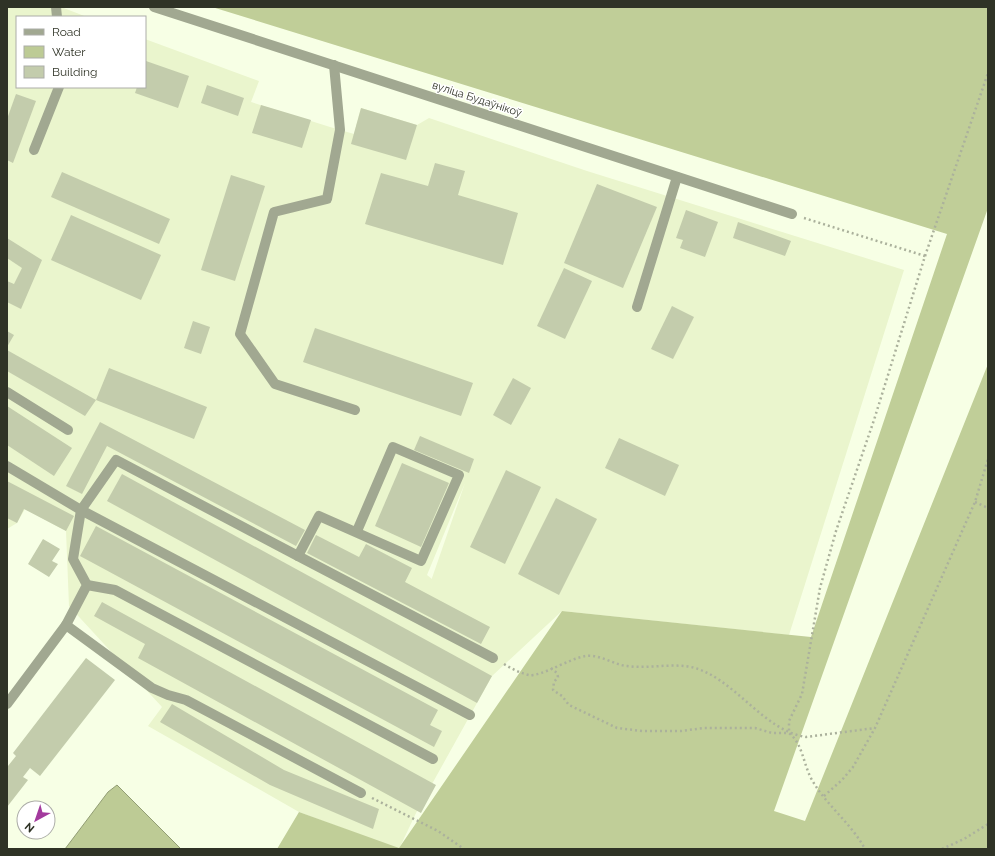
<svg xmlns="http://www.w3.org/2000/svg" width="995" height="856" viewBox="0 0 995 856" font-family="Raleway,sans-serif">
<rect width="100%" height="100%" fill="#f7ffe5"/>
<!-- built -->
<path fill="#eaf5cd" fill-rule="evenodd" d="M 7,7 L 61,7 L 87,17 L 17,17 L 17,87 L 145,87 L 145,39 L 259,81 L 251,102 L 330,127 L 354,134 L 361,108 L 417,125 L 429,118 L 587,171 L 904,270 L 789,635 L 562,611 L 492,676 L 417,811 L 399,849 L 299,812 L 148,726 L 162,707 L 69,606 L 66,531 L 25,509 L 17,523 L 7,529 ZM 465,483 L 432,578 L 432,579 L 427,575 Z"/>
<!-- forest -->
<polygon fill="#c0ce98" points="212,7 988,7 988,208 774,811 805,821 988,364 988,849 277,849 299,812 399,848 562,611 811,637 947,234"/>
<!-- water -->
<polygon fill="#bdcb95" stroke="#929d74" points="117,785 181,849 65,849 108,792"/>
<!-- building -->
<g fill="#c3ccac">
<polygon points="146,61 189,76 178,108 135,93 137,87 145,87"/>
<polygon points="207,85 244,98 238,116 201,103"/>
<polygon points="16,94 36,101 13,163 7,160 7,119"/>
<polygon points="261,105 311,120 302,148 252,133"/>
<polygon points="361,108 417,125 406,160 351,144"/>
<polygon points="435,163 465,171 458,195 518,213 503,265 365,224 381,173 428,186"/>
<polygon points="62,172 170,219 159,244 51,197"/>
<polygon points="231,175 265,186 235,281 201,270"/>
<polygon points="597,184 657,207 623,288 564,263"/>
<polygon points="686,210 718,222 705,257 680,248 683,240 676,238"/>
<polygon points="71,215 161,255 141,300 51,260"/>
<polygon points="738,222 791,241 785,256 733,238"/>
<polygon points="7,238 42,260 21,309 7,302 7,281 14,284 22,268 7,258"/>
<polygon points="564,268 592,281 565,339 537,326"/>
<polygon points="672,306 694,317 673,359 651,349"/>
<polygon points="193,321 210,327 201,354 184,348"/>
<polygon points="315,328 473,383 461,416 303,362"/>
<polygon points="7,331 14,335 7,347"/>
<polygon points="7,350 96,400 85,416 7,371"/>
<polygon points="109,368 207,407 194,439 96,400"/>
<polygon points="513,378 531,388 511,425 493,415"/>
<polygon points="7,406 72,448 54,476 7,445"/>
<polygon points="100,422 305,530 296,546 107,446 82,494 66,486"/>
<polygon points="420,436 474,459 469,473 414,450"/>
<polygon points="619,438 679,465 665,496 605,468"/>
<polygon points="402,463 449,483 421,547 375,526"/>
<polygon points="506,470 541,487 505,564 470,547"/>
<polygon points="122,474 492,676 477,703 107,501"/>
<polygon points="7,481 74,516 66,531 24,509 17,523 7,518"/>
<polygon points="556,498 597,519 559,595 518,574"/>
<polygon points="96,526 438,710 430,725 442,731 434,747 80,556"/>
<polygon points="316,535 359,557 366,544 412,568 405,582 490,627 481,644 307,553"/>
<polygon points="43,539 60,549 52,561 58,564 49,577 28,564"/>
<polygon points="102,602 436,785 421,813 138,658 145,644 94,616"/>
<polygon points="86,658 115,680 40,776 30,768 23,777 28,780 7,807 7,765 8,766 16,756 13,753"/>
<polygon points="172,704 284,770 379,809 373,829 270,785 160,722"/>
</g>
<g fill="none" stroke-linecap="round" stroke-linejoin="round">
<!-- path -->
<g stroke="#abb19c" stroke-width="2.5" stroke-dasharray="2 3" stroke-linecap="butt">
<path d="M 804,218 L 925,256 L 874,420 L 836,531 L 820,588 L 802,694 L 789,721 L 789,733 C 803,744 803,764 812,780 C 826,805 851,823 865,849"/>
<polyline points="925,256 988,73"/>
<polyline points="975,502 988,508"/>
<path d="M 504,664 C 512,669 520,673 529,675 C 541,677 570,658 586,656 C 600,654 614,665 627,666 C 648,669 669,663 691,667 C 733,676 763,731 806,737 L 875,728"/>
<polyline points="551,668 557,673 558,677 554,682 553,690 562,696 569,705 617,728 642,731 681,731 704,728 755,728 772,733 789,733"/>
<polyline points="824,796 842,780 853,767 875,728 975,502 988,459"/>
<polyline points="372,798 438,831 464,849"/>
<polyline points="942,849 964,839 988,824"/>
</g>
<!-- minor -->
<g stroke="#a1a891" stroke-width="10">
<polyline points="56,7 57,17"/>
<polyline points="154,7 792,214"/>
<polyline points="334,65 340,130 327,199 274,212 240,334 275,384 355,410"/>
<polyline points="34,150 59,87"/>
<polyline points="637,307 677,177"/>
<polyline points="7,392 68,430"/>
<polyline points="7,466 81,510 470,715"/>
<polyline points="298,556 493,658"/>
<polyline points="87,585 115,590 433,759"/>
<polyline points="66,625 152,688 168,695 186,700 361,793"/>
<polyline points="7,704 66,625 87,585 73,559 81,510 116,460 298,556 319,516 421,561 459,475 393,447 357,531"/>
</g>
</g>
<g text-anchor="middle" dominant-baseline="central" stroke-width="3" stroke-linejoin="round" paint-order="stroke">
<!-- street labels -->
<g font-size="11" fill="#2f3326" stroke="#fff">
<text transform="translate(477 99) rotate(18)">вуліца Будаўнікоў</text>
</g>
</g>
<!-- border -->
<rect width="995" height="856" fill="none" stroke="#2f3326" stroke-width="16"/>
<!-- legend -->
<rect x="16" y="16" width="130" height="72" fill="#ffffff" stroke="#acada8"/>
<rect x="24" y="29" width="20" height="6" fill="#a1a891" stroke="#acada8"/>
<text x="52" y="36" font-size="12" fill="#2f3326">Road</text>
<rect x="24" y="46" width="20" height="12" fill="#bdcb95" stroke="#acada8"/>
<text x="52" y="56" font-size="12" fill="#2f3326">Water</text>
<rect x="24" y="66" width="20" height="12" fill="#c3ccac" stroke="#acada8"/>
<text x="52" y="76" font-size="12" fill="#2f3326">Building</text>
<!-- north arrow -->
<g transform="translate(36 820) rotate(220)"><circle r="19" fill="#ffffff" stroke="#acada8"/>
<path d="M0-3L7 15L0 10L-7 15Z" fill="#a33a9d"/>
<text y="-6" font-size="11" font-weight="bold" text-anchor="middle" fill="#2f3326">N</text>
</g>
</svg>
